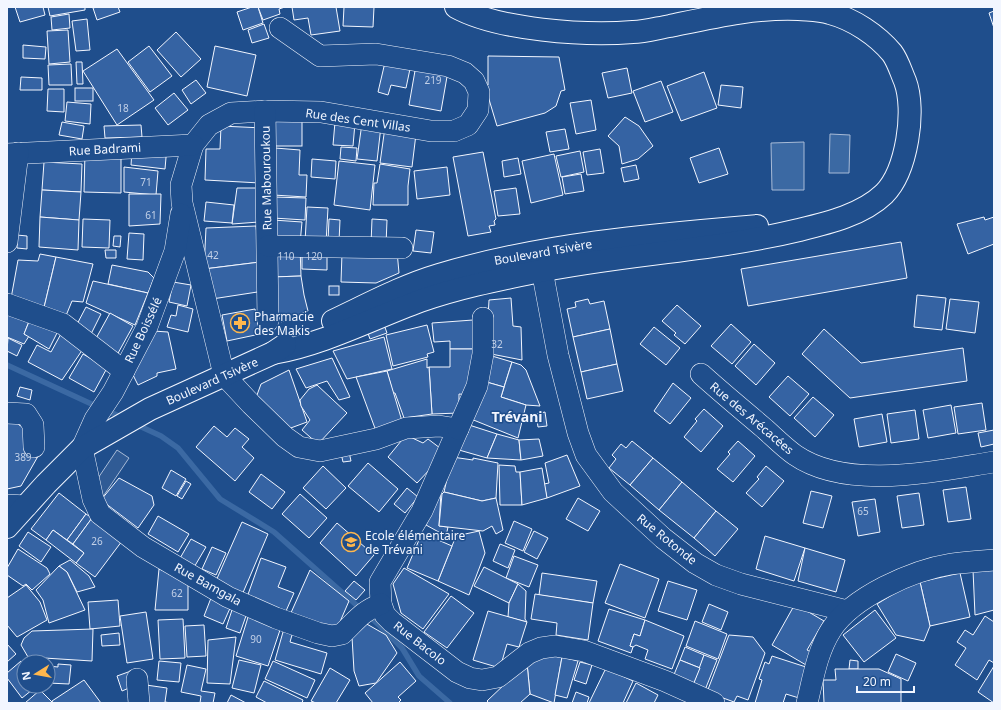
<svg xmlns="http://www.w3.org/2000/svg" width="1001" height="710" viewBox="0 0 1001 710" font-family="'Noto Sans',sans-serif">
<rect width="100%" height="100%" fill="#1f4e8c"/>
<!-- parking -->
<polygon fill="#305b95" stroke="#a8bbd7" points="117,450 129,458 102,498 90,490"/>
<!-- water -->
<g fill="#3b69a3" stroke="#a8bbd7">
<polygon points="830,134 850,135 849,173 829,173"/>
<polygon points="804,142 804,190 772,190 771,143"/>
</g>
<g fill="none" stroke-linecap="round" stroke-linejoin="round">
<!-- stream -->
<g stroke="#3b69a3" stroke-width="5.5">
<polyline points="7,365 98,407"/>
<polyline points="106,410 123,418"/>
<polyline points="135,424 161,436 178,448 220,499 274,532 380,626 402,648 419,676 450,703"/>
</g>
</g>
<!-- building -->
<g fill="#3563a3" stroke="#f2f6ff">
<polygon points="15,7 43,7 45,15 20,22"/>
<polygon points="48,7 85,7 85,10 50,16"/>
<polygon points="97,7 118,7 120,12 97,20 93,8"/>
<polygon points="252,7 258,7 263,23 243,30 237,12"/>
<polygon points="258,7 285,7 279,9 280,14 263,20"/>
<polygon points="292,7 336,7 340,31 311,35 308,18 294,20"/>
<polygon points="344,7 374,7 373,27 343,26"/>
<polygon points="994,11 994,28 989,13"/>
<polygon points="69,14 70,28 52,30 51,17"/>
<polygon points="87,19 90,50 76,51 72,21"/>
<polygon points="264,24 269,38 252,43 248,30"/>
<polygon points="68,30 70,62 49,64 47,31"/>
<polygon points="176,32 201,59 181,77 157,50"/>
<polygon points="23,45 46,47 45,59 23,58"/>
<polygon points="149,46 172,76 150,92 128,62"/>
<polygon points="215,46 256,55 247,96 207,87"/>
<polygon points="117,49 154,100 117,125 83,71"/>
<polygon points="488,56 559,57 565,90 561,91 556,106 545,113 497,126 485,86 488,85"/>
<polygon points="386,58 411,64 406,88 391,85 388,95 378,92"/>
<polygon points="76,62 82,62 83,84 77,84"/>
<polygon points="71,64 72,85 49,85 48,65"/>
<polygon points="416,65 448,71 441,111 409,105"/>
<polygon points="627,68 632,93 608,98 602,73"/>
<polygon points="704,72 717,108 681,121 667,86"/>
<polygon points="21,77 42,78 42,90 20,90"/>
<polygon points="196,80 206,93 191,104 182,90"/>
<polygon points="661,81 673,112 645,122 633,91"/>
<polygon points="721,85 743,87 741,108 718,105"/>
<rect x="75" y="88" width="18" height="13"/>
<polygon points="48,89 64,89 64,112 47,111"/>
<polygon points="174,93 188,110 168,125 155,108"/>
<polygon points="591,100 596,130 576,134 570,103"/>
<polygon points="67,102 91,104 90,124 65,121"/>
<rect x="273" y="117" width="29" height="29"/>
<polygon points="625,117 639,126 653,146 638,159 622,164 619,146 608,136"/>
<polygon points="62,122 84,126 82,139 59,135"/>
<polygon points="335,122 355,123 353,146 333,145"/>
<polygon points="362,123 381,126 377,161 357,159"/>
<polygon points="141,125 142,137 105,138 104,126"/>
<polygon points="221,126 263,128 260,183 205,180 206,149 220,149"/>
<polygon points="385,127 416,134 412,167 380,163"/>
<polygon points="565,129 569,149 550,152 546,132"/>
<polygon points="167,146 165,169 131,165 132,151"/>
<polygon points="341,147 357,148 356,161 340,159"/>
<polygon points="275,148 300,150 299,175 307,175 306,197 273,195"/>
<polygon points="719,148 728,174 699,183 690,158"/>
<polygon points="600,149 604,173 587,175 583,152"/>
<polygon points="580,151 584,172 561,177 556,156"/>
<polygon points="85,152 121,153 121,193 84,192"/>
<polygon points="483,152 496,219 494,221 495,225 489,226 491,232 468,236 453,157"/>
<polygon points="554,154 563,195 531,203 522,161"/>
<polygon points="518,158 521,174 504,177 502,161"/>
<polygon points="312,159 336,161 335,179 311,177"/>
<polygon points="339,161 375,165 370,210 334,205"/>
<polygon points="44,162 82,164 81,192 42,190"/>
<polygon points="380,164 410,169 408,186 408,205 373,205 374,183 377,183"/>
<polygon points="636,165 639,179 624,182 621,168"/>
<polygon points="124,167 158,171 156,195 124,192"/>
<polygon points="447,167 450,195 417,199 414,171"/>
<polygon points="581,174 584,191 565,194 562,177"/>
<polygon points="237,188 260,188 259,222 232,224"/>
<polygon points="516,188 520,214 498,216 494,191"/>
<polygon points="42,190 81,192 79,220 40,217"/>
<polygon points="129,194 161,194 160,224 129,226"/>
<polygon points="274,197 306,198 305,220 273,218"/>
<polygon points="206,202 234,205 232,223 204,221"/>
<polygon points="307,207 328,208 326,243 305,242"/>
<polygon points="40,217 79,220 78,250 39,247"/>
<polygon points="984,217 985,220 994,217 994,244 968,254 957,224"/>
<polygon points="83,219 110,220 109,248 82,247"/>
<polygon points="329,219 340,220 339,242 328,241"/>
<polygon points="372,219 387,220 386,245 371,244"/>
<polygon points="273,220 302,222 300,244 271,244"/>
<polygon points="256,226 260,262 204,269 206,228"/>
<polygon points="416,230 434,232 431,253 413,251"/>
<polygon points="129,233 144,234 143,260 127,259"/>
<polygon points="17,235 27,236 27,249 17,248"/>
<polygon points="114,236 121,236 120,247 113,246"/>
<polygon points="901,242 907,278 748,306 741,269"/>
<polygon points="300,247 301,276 272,277 271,248"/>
<polygon points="302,249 327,249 327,270 302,269"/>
<polygon points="105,250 116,250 116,258 106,258"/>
<polygon points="397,251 399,273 376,283 341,282 342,253"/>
<polygon points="40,254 56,257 42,316 10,304 18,260 38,261"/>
<polygon points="56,257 93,264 83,302 72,301 63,323 42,316"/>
<polygon points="260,262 264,291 212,299 204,269"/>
<polygon points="112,265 148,272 154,278 148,293 108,284"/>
<polygon points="301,276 304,295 308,311 281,322 274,305 272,277"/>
<polygon points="93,281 148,293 135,325 86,303"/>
<polygon points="173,282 191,285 187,306 169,302"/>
<rect x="329" y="286" width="10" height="9"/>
<polygon points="917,295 946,298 942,330 914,327"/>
<polygon points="511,298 513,326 521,327 522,360 486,353 489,300"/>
<polygon points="588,299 590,304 604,301 610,329 573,337 567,309 576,307 575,302"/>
<polygon points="950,299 979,302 975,333 946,329"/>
<polygon points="178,305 193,309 188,332 167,327 171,315 176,316"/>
<polygon points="677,305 701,326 685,344 674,335 676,333 662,321"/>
<polygon points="7,307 32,314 24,334 29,336 24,344 7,337"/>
<polygon points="86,307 101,314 90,336 75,328"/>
<polygon points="255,309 260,334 227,341 222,315"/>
<polygon points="110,313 133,326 117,355 94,342"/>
<polygon points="32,314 61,325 49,349 24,334"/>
<polygon points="473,320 477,349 450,349 450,341 434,342 432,323"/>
<polygon points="383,322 387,333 370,339 366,328"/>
<polygon points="731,324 751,342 732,364 711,346"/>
<polygon points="427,325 434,352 427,354 428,357 393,366 386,335"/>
<polygon points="654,327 680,348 666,365 640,344"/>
<polygon points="610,329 617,364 581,372 573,337"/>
<polygon points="824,329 861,363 963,348 967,381 850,398 802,354"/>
<polygon points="153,331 168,332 176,369 157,373 157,376 138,385 130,369"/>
<polygon points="62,332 85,346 62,380 28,362 37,345 51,352"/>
<polygon points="384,337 392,369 347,379 333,351"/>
<polygon points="8,338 22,345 17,356 7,351"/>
<polygon points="754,344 775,363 756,385 735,366"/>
<polygon points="450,349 477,349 470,395 459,394 459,413 432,414 429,367 450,367"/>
<polygon points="83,354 107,368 94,392 69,378"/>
<polygon points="492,356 512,362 504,387 483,381"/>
<polygon points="332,358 350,397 339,400 327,381 306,388 296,369"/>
<polygon points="427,359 427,368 429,367 432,414 404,418 395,393 393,393 387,371"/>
<polygon points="512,362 521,365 526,370 540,406 526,405 501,397"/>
<polygon points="617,364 623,391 587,399 581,372"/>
<polygon points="289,370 307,422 288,429 257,395 261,384"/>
<polygon points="387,371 402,421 376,431 356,377"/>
<polygon points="788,376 809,394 790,416 769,397"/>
<polygon points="483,381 504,387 501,397 526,405 518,438 471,419"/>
<polygon points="673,383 691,398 670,424 654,411"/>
<polygon points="317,385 347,413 318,444 302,430 310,420 301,406 300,400 309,389"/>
<polygon points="20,387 32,390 30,400 17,396"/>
<polygon points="813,397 834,415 815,437 794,418"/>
<polygon points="982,403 986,430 958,434 954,407"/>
<polygon points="951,405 956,433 928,438 923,410"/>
<polygon points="704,409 723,426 701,452 684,437 697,421 695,419"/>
<polygon points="915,410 919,439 891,443 887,414"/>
<polygon points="545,412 547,426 538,427 536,414"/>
<polygon points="882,414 887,442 859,447 854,419"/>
<polygon points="14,415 19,425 29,430 41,451 21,486 7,489 7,416"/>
<polygon points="466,424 497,434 487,458 459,450"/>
<polygon points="214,426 227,437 235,428 249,439 242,447 254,458 235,481 196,447"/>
<polygon points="994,430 994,444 981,447 978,433"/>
<polygon points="497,434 519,440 521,460 487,458"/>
<polygon points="406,435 423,443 428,439 440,448 432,467 417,483 388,457"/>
<polygon points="539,439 543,456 521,460 519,440"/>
<polygon points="632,441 653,458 630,485 609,468 616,459 612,455 621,444 626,448"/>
<polygon points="738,441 755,456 733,482 717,469 730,454 728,452"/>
<polygon points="349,452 351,461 343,462 341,453"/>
<polygon points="567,455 580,486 547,498 544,484 549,483 545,463"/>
<polygon points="452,457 473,460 473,458 498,463 496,498 482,501 444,492"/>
<polygon points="653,458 682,482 659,510 630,485"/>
<polygon points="368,463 398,489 379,512 348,486"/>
<polygon points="499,465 515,466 516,472 520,472 522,505 500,505"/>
<polygon points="323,466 346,488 326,509 303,488"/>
<polygon points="766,466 784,481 762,507 746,493 759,479 757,477"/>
<polygon points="542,468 547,498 522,505 520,472"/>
<polygon points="171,470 186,479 176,496 162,488"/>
<polygon points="261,474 285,492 272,509 249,492"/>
<polygon points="119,478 152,496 154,505 138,528 101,500"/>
<polygon points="186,481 191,484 182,499 177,496"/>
<polygon points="682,482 716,511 694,538 659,510"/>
<polygon points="966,487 971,519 948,522 943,490"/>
<polygon points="407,488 418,497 405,513 394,504"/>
<polygon points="811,491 832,496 823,528 803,523"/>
<polygon points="441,492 439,526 448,527 446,536 426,525"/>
<polygon points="444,492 482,501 496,498 503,530 496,534 492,526 483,531 439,526 442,494"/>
<polygon points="59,493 86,514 67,540 53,530 46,540 31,529"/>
<polygon points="919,493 924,525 902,528 897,496"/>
<polygon points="300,494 327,518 309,538 282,514"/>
<polygon points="578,498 600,511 588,531 566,519"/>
<polygon points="875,499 880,532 858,536 852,502"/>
<polygon points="716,511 738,529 715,556 694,538"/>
<polygon points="86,514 92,518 73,544 67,540"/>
<polygon points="158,516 189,534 178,552 148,534"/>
<polygon points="92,518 122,541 95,577 76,563 84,553 73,544"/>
<polygon points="514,521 532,529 523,551 505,543"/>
<polygon points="242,522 268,534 242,595 215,583"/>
<polygon points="337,523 374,555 356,576 320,543"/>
<polygon points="53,530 84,553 76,563 46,540"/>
<polygon points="479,531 485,553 469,595 438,581 456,536"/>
<polygon points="534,531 548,538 537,559 524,552"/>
<polygon points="28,532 51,547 41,562 19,546"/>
<polygon points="422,533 452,546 438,581 407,568"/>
<polygon points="765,536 805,548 794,581 756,569"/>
<polygon points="191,539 206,547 193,569 179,560"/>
<polygon points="500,544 515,550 508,568 493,561"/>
<polygon points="212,547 226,553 216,575 202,569"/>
<polygon points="805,548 845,560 836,592 798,581"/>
<polygon points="18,549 47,568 50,574 32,590 26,584 23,586 7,575 7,568"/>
<polygon points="514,556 538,565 529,587 506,578"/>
<polygon points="261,558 286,567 278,587 294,593 286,611 246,600"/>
<polygon points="70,560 89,576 95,587 77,592 67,572 59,566"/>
<polygon points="620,564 659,579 645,618 605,603"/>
<polygon points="59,566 67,572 85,610 49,623 43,600 36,590"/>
<polygon points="484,567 518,584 509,603 474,586"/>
<polygon points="404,568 449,594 423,629 401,613 393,584"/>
<polygon points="994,568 994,610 975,615 973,570"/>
<polygon points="159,569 188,580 188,610 155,610"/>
<polygon points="310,570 349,601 336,631 290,615"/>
<polygon points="542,573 597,581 593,603 539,595"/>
<polygon points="960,573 970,617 930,626 920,582"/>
<polygon points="354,581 365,590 356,600 345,591"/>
<polygon points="668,581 697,590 687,620 658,611"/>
<polygon points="920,582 930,626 924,641 896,635 877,604 900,590"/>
<polygon points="518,584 526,591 525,619 527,622 508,617 509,603"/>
<polygon points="26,585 40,602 47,620 17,637 7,625 7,598"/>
<polygon points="535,594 593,603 588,640 556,635 557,623 531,619"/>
<polygon points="451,596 474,613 447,648 424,632"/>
<polygon points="211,598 231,606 223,624 204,616"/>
<polygon points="118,600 120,626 90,629 88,602"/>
<polygon points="709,604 728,612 721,630 702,622"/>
<polygon points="795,604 824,621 807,650 813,653 806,665 772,645"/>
<polygon points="233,607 247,613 240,633 226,628"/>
<polygon points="609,609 645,620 640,636 634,634 630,646 633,647 631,653 598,641"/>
<polygon points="875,610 896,638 864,662 843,635"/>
<polygon points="488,611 527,622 519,647 507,644 500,668 473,660"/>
<polygon points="146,612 153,659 127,663 120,616"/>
<polygon points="249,614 282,624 268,666 236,656"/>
<polygon points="985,616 994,622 994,663 989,660 977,680 955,665 966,648 957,642 965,630 973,635"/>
<polygon points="183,619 185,658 160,659 158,620"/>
<polygon points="645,620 684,636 672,669 645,659 648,650 636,645 633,647 630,646 634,634 640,636"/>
<polygon points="695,621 727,634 718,659 686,646"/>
<polygon points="365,623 386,635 397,653 376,683 359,686 354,671 352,637"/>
<polygon points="204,625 206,656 187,657 185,626"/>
<polygon points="285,625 294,628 290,642 327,653 321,674 275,660"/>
<polygon points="93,629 92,661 28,657 21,645 24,638 32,631"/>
<polygon points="119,633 120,645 102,646 101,635"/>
<polygon points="729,635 753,637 765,653 748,700 737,696 734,702 707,692"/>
<polygon points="236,637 230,684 207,683 208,640"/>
<polygon points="7,644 16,654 7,662"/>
<polygon points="685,647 704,655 700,668 680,660"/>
<polygon points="896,654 916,663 908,681 888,672"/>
<polygon points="539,655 562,657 554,703 530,694 527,663"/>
<polygon points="704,655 717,660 705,690 693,685"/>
<polygon points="772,656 809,668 799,698 786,694 783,703 755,703 762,680 759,679 765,662 769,664"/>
<polygon points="562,657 578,661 567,698 555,695"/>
<polygon points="239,660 261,665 254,693 232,688"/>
<polygon points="680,660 700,668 693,685 673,677"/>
<polygon points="850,660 858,661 858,669 849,669"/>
<polygon points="21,661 24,665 24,686 37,686 22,698 7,678 7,673"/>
<polygon points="159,661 181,663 179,682 157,680"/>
<polygon points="273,661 315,680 307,698 265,679"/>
<polygon points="400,662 416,681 398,697 401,700 398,703 373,703 365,693"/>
<polygon points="580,662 592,665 586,684 574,680"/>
<polygon points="527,663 530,694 520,703 489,703 487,701"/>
<polygon points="58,664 71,665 69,684 48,683 48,666 58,667"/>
<polygon points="187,665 206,669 201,691 215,693 213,703 200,703 201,696 181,692"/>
<polygon points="994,666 994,703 978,692"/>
<polygon points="330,668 350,680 336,703 316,703 311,701"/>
<polygon points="606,668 633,681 623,703 589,703"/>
<polygon points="835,669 879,669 901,679 901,703 824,703 823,680 836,680"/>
<polygon points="131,671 136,685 122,691 117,676"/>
<polygon points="84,680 101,703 53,703 52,701"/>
<polygon points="264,681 303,700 302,703 267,703 256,697"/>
<polygon points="636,683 658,695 654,703 626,703"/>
<polygon points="139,684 167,688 165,702 171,703 140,703"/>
<polygon points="40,690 53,703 25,703"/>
<polygon points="576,692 589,697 587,703 572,703"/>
<polygon points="231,695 246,703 227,703"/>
</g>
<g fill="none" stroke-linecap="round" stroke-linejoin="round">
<!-- minor casing -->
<g stroke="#f2f6ff" stroke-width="22">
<g id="minor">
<polyline points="280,28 320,56 376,54 448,66 465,73 474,81 479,92 478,110 468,125 454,131 431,131 321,112 265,111 231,113 209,125 193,145 181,185 182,203 224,375 251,404 285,437 299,447 320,451 376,439 406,428 439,426 458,429 422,511 380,582 381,604 385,615 392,622 457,672 470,678 482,680 498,677 529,653 541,648 555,646 584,651 665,681 714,703"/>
<polyline points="265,111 268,321"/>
<polyline points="7,154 193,145"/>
<path d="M 181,214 L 175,251 L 147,327 L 113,392 L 95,419 L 82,448 L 93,499 L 100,514 L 143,547 L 228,597 L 276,618 L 318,633 L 332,636 L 342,634 C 356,621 362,611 381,604"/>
<polyline points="7,242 18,153"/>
<polyline points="268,246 402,248"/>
<polyline points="542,270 558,355 578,433 586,455 613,492 663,538 695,563 716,575 741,584 847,611"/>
<polyline points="7,304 63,324 124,371"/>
<path d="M 701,374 C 722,393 744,411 765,429 C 775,438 785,448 795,455 C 847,491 936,471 994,462"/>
<polyline points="7,413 26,414 33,425 34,447"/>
<polyline points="458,429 477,386 483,354 483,318"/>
<polyline points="7,505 27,506"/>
<polyline points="137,679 139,703"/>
<path d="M 807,703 C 813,679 817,652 831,630 C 852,597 913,570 951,564 C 965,562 980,561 994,560"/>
</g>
</g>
<!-- major casing -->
<g stroke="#f2f6ff" stroke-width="24">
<g id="major">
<path d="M 333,321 C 369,304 402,286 439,275 C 542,244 650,235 757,226"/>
<path d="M 273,353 C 324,344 371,319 420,301 C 457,288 496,280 535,272 C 622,254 712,251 799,230 C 828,223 862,215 884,194 C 907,171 916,110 905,81 C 901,72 898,61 892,53 C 877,35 853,19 830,13 C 820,10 809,10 799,9 C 755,7 713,17 670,26 C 658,28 645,32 633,32 C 585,36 498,30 456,7"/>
<polyline points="7,527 46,484 82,448 150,409 273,353 285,345"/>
</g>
</g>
<!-- minor -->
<use href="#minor" stroke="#1f4e8c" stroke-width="21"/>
<!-- major -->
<use href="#major" stroke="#1f4e8c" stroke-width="22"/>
</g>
<!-- icons -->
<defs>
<g id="pharmacy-ring" transform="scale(1)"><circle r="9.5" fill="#1f4e8c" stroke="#ffb74d" stroke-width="1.5"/><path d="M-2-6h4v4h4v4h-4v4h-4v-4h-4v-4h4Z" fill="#ffb74d"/></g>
<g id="school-ring" transform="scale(1)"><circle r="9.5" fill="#1f4e8c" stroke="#ffb74d" stroke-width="1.5"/><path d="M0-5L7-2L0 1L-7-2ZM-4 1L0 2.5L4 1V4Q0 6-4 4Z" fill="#ffb74d"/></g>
</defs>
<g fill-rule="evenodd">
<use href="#pharmacy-ring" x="240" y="323"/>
<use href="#school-ring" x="351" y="542"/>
</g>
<g text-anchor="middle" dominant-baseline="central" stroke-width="3" stroke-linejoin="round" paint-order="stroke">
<!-- number labels -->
<g font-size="10" fill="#c3d1e8">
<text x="433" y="80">219</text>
<text x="123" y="108">18</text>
<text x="146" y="182">71</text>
<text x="151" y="215">61</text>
<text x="213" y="255">42</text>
<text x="286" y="256">110</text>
<text x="314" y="256">120</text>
<text x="497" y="344">32</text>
<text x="23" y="457">389</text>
<text x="863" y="511">65</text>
<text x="97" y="541">26</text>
<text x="177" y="593">62</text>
<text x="256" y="639">90</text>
</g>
<!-- street labels -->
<g font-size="12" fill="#f2f6ff" stroke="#1f4e8c">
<text transform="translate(358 120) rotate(8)">Rue des Cent Villas</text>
<text transform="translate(105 149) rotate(-3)">Rue Badrami</text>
<text transform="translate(266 178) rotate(-91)">Rue Mabouroukou</text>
<text transform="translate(543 252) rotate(-10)">Boulevard Tsivère</text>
<text transform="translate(143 330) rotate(-65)">Rue Boissélé</text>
<text transform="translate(212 381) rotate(-24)">Boulevard Tsivère</text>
<text transform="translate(752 418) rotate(40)">Rue des Arécacées</text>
<text transform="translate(667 539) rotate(39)">Rue Rotonde</text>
<text transform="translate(208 584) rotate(29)">Rue Bamgala</text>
<text transform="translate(420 643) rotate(38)">Rue Bacolo</text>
</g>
<!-- poi labels -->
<g font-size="12" fill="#f2f6ff" stroke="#1f4e8c" text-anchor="start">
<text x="254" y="316">Pharmacie<tspan x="254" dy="14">des Makis</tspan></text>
<text x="365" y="535">Ecole élémentaire<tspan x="365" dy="14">de Trévani</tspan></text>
</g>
<!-- quarter labels -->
<g font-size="14" font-weight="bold" fill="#f2f6ff" stroke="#1f4e8c">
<text x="517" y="416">Trévani</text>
</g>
</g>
<!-- border -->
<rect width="1001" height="710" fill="none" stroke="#f2f6ff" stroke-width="16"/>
<!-- north arrow -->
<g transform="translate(36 674) rotate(259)"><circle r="19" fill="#1f4e8c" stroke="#7391ba"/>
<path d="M0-3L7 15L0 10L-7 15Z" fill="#ffb74d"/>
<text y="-6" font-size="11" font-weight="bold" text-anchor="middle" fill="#f2f6ff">N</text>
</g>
<!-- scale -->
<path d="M857 686v6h57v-6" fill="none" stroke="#f2f6ff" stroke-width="2"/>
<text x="863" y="686" font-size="12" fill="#f2f6ff" stroke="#1f4e8c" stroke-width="3" paint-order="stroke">20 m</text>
</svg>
